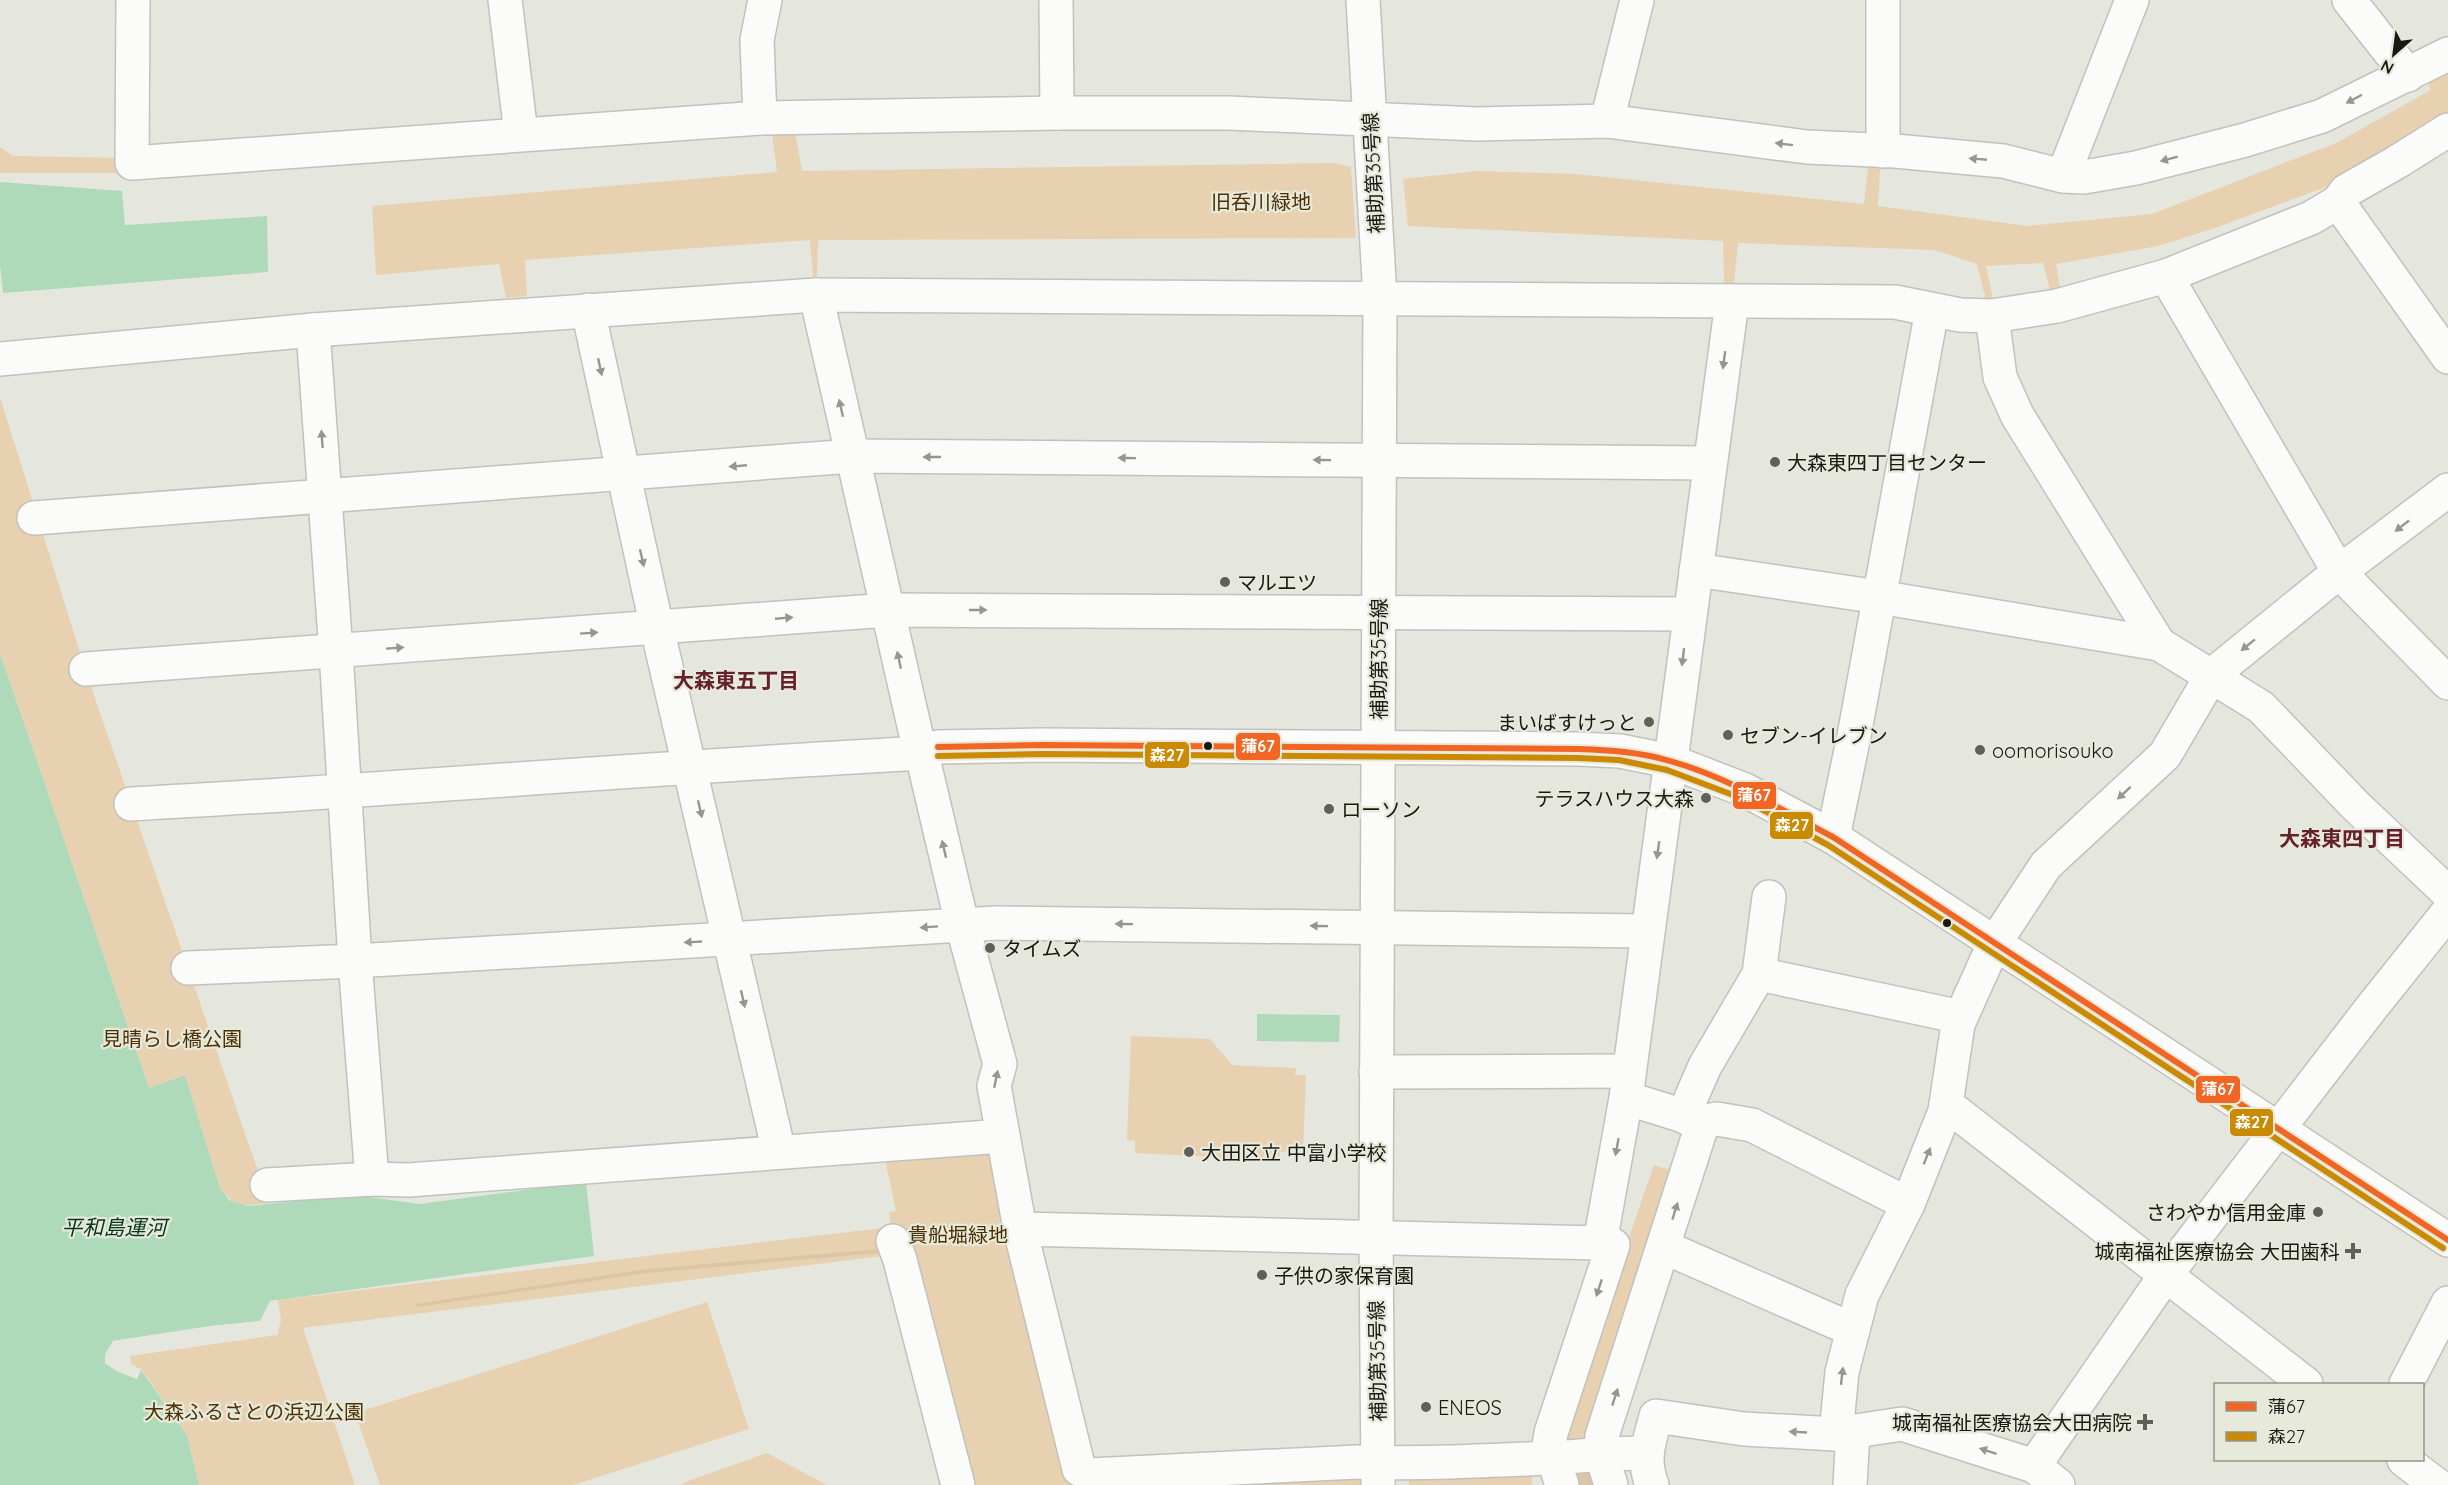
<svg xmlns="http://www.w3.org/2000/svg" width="2448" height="1485" viewBox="0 0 2448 1485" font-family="Quicksand,'Noto Sans JP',sans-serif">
<rect width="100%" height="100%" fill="#e5e6de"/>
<!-- green -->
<g fill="#e8d1b1">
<polygon points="2448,63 2448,122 2339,187 2326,187 2215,228 2158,246 2056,264 2061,295 2052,298 2043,263 1986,266 1995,308 1988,309 1977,264 1935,250 1738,243 1734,284 1724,283 1723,241 1408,226 1403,179 1477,171 1575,174 1864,204 1869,157 1881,158 1878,206 2028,226 2152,214 2336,143 2431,90 2424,75"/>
<polygon points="794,125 802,171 1334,163 1351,167 1356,238 818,240 817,277 813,277 810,240 525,260 527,296 506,298 499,264 376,275 372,206 777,172 771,126"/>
<polygon points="0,147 13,156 122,158 121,173 2,173 0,172"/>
<path d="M 0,397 L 88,678 L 269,1203 C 246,1206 234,1208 220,1188 L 185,1075 L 149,1088 L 0,653 Z"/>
<polygon points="1131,1036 1210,1039 1232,1065 1296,1068 1295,1075 1306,1075 1303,1153 1280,1152 1279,1160 1135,1153 1135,1141 1127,1140"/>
<polygon points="1003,1136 1079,1469 1364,1477 1364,1485 959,1485 898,1254 303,1328 355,1485 199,1485 187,1435 142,1370 131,1364 130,1356 277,1335 281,1320 278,1300 891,1227 889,1212 896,1211 882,1145"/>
<polygon points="1654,1165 1679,1173 1592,1445 1564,1447 1616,1252 1629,1237"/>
<polygon points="707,1302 749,1429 573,1485 380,1485 355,1413"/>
<polygon points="767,1453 827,1485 681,1485 688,1481"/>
<polygon points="1532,1471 1532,1485 1409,1485 1409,1474"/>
</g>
<!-- forest -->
<g fill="#dcc5a4">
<polygon points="879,1249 879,1253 647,1273 417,1307 416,1304 647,1269"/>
<polygon points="1593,1464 1599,1485 1574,1485 1570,1470"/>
</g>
<!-- water -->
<g fill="#aedaba">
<polygon points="0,182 122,191 125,225 267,216 268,272 3,293 0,265"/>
<polygon points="0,653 149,1088 185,1075 220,1188 229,1200 248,1206 355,1195 419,1204 586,1182 594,1256 271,1301 261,1321 211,1326 113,1341 105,1363 137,1379 141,1370 187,1435 199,1485 0,1485"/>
<polygon points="1257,1014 1340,1015 1339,1042 1257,1041"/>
</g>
<!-- pier -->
<polygon fill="#e5e6de" points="278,1300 278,1303 272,1303 261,1324 211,1329 115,1344 108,1355 108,1361 119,1369 135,1376 139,1368 141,1370 137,1379 118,1372 105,1363 105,1354 113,1341 211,1326 260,1321 270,1301"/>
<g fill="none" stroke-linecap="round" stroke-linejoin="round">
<!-- minor casing -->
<g stroke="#c1c2bc" stroke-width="36">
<g id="minor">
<polyline points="133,0 132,163 760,118 1057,113 1229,113 1477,124 1607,121 1807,147 1895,151 2003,161 2063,176 2084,177 2136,168 2245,140 2322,116 2448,54"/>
<polyline points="505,0 521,134"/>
<polyline points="1056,0 1057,113"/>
<polyline points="1363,0 1380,298 1376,1236 1378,1483"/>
<polyline points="1883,0 1883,151"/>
<polyline points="2349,0 2408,75"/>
<polyline points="760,118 757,40 765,0"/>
<polyline points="1607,121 1637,0"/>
<polyline points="2063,176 2132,0"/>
<polyline points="2338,202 2448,357"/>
<polyline points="2166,276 2339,572 2448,683"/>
<path d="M 816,295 L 920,752 L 925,767 L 962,924 L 1000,1064 L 994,1086 L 1020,1229 L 1079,1469 L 1090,1475 L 1357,1462 C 1421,1464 1485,1461 1550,1458 C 1582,1456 1613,1453 1646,1453"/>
<polyline points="588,310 657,628 779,1152"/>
<polyline points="1992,316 2000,377 2017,415 2159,644"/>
<polyline points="313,330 336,652 355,961 372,1179 408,1180 1003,1136"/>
<polyline points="0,359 313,330 816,295 1895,302 1960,315 1992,316 2057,306 2166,276 2311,218 2338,202 2346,191 2397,162 2448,130"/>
<polyline points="34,518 852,456 1710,463"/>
<polyline points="1696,570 1879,597 2159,644 2261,707 2356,806 2448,893"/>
<polyline points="86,669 888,610 1689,614"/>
<path d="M 131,804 C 390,790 647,768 906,754 L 938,747 L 1042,745 L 1578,749 L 1620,751 L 1670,761 L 1745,790 L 1833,837 L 2448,1240"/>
<polyline points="1833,837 1854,736 1932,310"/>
<polyline points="188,968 355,961 996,923 1647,931"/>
<polyline points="1759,974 1961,1017"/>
<polyline points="1376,1072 1629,1071"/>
<polyline points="1626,1098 1703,1122 1717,1119 1752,1125 1908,1204"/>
<polyline points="1946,1104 2306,1384"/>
<polyline points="1687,1118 1691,1098 1705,1066 1759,974 1769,897"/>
<polyline points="267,1185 372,1179"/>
<polyline points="1020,1229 1600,1243 1613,1245 1551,1433 1549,1445 1562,1485"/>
<polyline points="893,1241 900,1260 958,1485"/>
<polyline points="1600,1243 1626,1098 1732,302"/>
<polyline points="1664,1247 1851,1329"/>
<polyline points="2406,1384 2448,1303"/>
<polyline points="1836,1434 1842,1372 1862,1295 1908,1204 1945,1111 1958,1024 1994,944 2046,865 2165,755 2212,675 2339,572 2448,490"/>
<polyline points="2404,1460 2437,1485"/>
<polyline points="2034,1466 2165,1276 2372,1007 2448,912"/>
<polyline points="1611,1485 1601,1453 1602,1436 1703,1122"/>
<path d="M 1652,1485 C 1642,1458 1649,1443 1656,1416 L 1744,1429 L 1836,1434 L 1902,1424 L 2034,1466 L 2058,1485"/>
<polyline points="1850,1485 1853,1431"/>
</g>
</g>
<!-- minor -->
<use href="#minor" stroke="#fbfbfa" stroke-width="33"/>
<!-- bus-1 casing -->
<g stroke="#e7e9db" stroke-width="10">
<path id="bus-1" d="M 938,747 L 1042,745 L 1578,749 C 1609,750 1640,752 1670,761 C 1727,777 1780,809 1833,837 L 2448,1240"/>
</g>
<!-- bus-2 casing -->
<g stroke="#e7e9db" stroke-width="10">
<polyline id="bus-2" points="938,756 1042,754 1578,758 1619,760 1667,770 1741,798 1828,845 2443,1248"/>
</g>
<!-- bus-1 -->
<use href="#bus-1" stroke="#f26522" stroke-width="6"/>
<!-- bus-2 -->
<use href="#bus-2" stroke="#ca8a04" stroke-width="6"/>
</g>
<!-- one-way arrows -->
<defs><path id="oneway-solid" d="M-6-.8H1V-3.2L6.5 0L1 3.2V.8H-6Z" transform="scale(1.5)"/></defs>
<g fill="#959592">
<use href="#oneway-solid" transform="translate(2354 99) rotate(152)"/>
<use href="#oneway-solid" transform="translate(1784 144) rotate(-173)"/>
<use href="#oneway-solid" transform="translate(1978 159) rotate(-175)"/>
<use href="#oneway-solid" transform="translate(2169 159) rotate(165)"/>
<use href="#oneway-solid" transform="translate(1724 360) rotate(98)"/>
<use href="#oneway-solid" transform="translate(600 367) rotate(78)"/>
<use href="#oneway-solid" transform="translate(841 408) rotate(-103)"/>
<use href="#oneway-solid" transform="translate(322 439) rotate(-94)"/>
<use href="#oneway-solid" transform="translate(932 457) rotate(-180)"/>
<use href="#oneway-solid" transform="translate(1127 458) rotate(-179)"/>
<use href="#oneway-solid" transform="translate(1322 460) rotate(-179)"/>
<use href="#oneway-solid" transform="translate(738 466) rotate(175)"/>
<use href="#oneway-solid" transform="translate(2402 526) rotate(142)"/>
<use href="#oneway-solid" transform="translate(642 558) rotate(77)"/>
<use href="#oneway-solid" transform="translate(978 610)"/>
<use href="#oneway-solid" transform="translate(784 618) rotate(-5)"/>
<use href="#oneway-solid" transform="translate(589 633) rotate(-4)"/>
<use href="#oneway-solid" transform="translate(2248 645) rotate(141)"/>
<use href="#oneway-solid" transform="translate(395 648) rotate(-4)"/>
<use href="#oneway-solid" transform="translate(1683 657) rotate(97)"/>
<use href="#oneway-solid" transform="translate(899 660) rotate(-102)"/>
<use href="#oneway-solid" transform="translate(2124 793) rotate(137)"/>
<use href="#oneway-solid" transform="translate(700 809) rotate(77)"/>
<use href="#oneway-solid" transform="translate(944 849) rotate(-103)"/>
<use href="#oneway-solid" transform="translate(1658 850) rotate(98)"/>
<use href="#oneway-solid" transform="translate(1124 924) rotate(-179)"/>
<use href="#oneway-solid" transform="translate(1319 926) rotate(-179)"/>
<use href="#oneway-solid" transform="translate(929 927) rotate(176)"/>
<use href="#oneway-solid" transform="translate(693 942) rotate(177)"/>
<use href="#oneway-solid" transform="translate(743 999) rotate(77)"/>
<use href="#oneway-solid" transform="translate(996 1079) rotate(-78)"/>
<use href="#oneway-solid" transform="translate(1617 1147) rotate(100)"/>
<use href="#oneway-solid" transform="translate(1927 1156) rotate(-68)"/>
<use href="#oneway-solid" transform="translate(1675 1211) rotate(-73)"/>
<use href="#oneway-solid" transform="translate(1599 1288) rotate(108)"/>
<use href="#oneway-solid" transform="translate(1842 1376) rotate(-83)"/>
<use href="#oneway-solid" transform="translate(1615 1397) rotate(-72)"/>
<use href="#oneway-solid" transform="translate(1798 1432) rotate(-177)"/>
<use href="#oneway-solid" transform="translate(1988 1451) rotate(-162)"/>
</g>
<!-- markers -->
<g fill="#60605b" stroke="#e7e9db" stroke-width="2">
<circle cx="1775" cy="462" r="6"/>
<circle cx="1225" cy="582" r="6"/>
<circle cx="1649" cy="722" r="6"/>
<circle cx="1728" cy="735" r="6"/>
<circle cx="1980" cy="750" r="6"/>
<circle cx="1706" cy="798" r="6"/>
<circle cx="1329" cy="809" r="6"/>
<circle cx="990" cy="948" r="6"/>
<circle cx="1189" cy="1152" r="6"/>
<circle cx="2318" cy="1212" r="6"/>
<path d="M2350 1242h6v6h6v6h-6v6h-6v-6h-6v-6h6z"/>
<circle cx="1262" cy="1275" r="6"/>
<circle cx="1426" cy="1407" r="6"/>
<path d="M2142 1413h6v6h6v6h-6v6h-6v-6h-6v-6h6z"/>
</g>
<g fill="#181814" stroke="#e7e9db" stroke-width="2">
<circle cx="1208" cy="746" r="5"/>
<circle cx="1947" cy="923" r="5"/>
</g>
<g text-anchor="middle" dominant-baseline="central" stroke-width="4.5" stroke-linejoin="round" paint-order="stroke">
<!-- street labels -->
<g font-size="20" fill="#181814" stroke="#e7e9db">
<text transform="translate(1373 173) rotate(-93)">補助第35号線</text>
<text transform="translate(1378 659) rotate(-90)">補助第35号線</text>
<text transform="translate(1377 1361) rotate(-91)">補助第35号線</text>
</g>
<!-- park labels -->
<g font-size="20" fill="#4d3003" stroke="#e7e9db">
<text x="1261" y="201">旧呑川緑地</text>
<text x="172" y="1038">見晴らし橋公園</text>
<text x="958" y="1234">貴船堀緑地</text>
<text x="254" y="1411">大森ふるさとの浜辺公園</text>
</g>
<!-- poi labels -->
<g font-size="20" fill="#181814" stroke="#e7e9db" text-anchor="start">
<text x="1787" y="462">大森東四丁目センター</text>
<text x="1237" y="582">マルエツ</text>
<text x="1637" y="722" text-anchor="end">まいばすけっと</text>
<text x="1740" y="735">セブン-イレブン</text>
<text x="1992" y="750">oomorisouko</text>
<text x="1694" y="798" text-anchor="end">テラスハウス大森</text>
<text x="1341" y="809">ローソン</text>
<text x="1002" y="948">タイムズ</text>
<text x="1201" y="1152">大田区立 中富小学校</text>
<text x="2306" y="1212" text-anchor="end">さわやか信用金庫</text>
<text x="2340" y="1251" text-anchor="end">城南福祉医療協会 大田歯科</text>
<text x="1274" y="1275">子供の家保育園</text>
<text x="1438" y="1407">ENEOS</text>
<text x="2132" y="1422" text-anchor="end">城南福祉医療協会大田病院</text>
</g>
<!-- neighbourhood labels -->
<g font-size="21" font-weight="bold" fill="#65202f" stroke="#e7e9db">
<text x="736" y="680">大森東五丁目</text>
<text x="2342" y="838">大森東四丁目</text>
</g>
<!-- water labels -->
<g font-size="21" font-style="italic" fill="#05371d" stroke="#e7e9db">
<text x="114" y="1227">平和島運河</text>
</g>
</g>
<g stroke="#e7e9db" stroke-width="2">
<rect x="1235" y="732" width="46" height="29" rx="6" fill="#f26522"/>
<rect x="1144" y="741" width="46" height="28" rx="6" fill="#ca8a04"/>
<rect x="1732" y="781" width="45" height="29" rx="6" fill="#f26522"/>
<rect x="1769" y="811" width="45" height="29" rx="6" fill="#ca8a04"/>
<rect x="2195" y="1075" width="46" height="29" rx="6" fill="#f26522"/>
<rect x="2229" y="1108" width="45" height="29" rx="6" fill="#ca8a04"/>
</g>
<g font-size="16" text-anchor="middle" font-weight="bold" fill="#fff">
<text x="1258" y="752">蒲67</text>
<text x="1167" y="761">森27</text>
<text x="1754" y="801">蒲67</text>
<text x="1792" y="831">森27</text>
<text x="2218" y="1095">蒲67</text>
<text x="2252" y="1128">森27</text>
</g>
<!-- legend -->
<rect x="2214" y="1383" width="210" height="78" fill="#e7e9db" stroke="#94958b" stroke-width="1.5"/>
<rect x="2226" y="1402" width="30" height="9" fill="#f26522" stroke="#94958b" stroke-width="1.5"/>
<text x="2268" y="1413" font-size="18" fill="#181814">蒲67</text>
<rect x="2226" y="1432" width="30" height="9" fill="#ca8a04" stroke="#94958b" stroke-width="1.5"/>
<text x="2268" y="1443" font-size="18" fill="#181814">森27</text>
<!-- north arrow -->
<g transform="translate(2394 54) rotate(208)" stroke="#e7e9db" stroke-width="4.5" paint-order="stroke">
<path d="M0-4.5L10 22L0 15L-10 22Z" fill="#181814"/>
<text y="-9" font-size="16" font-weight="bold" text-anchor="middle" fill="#181814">N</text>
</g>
</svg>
